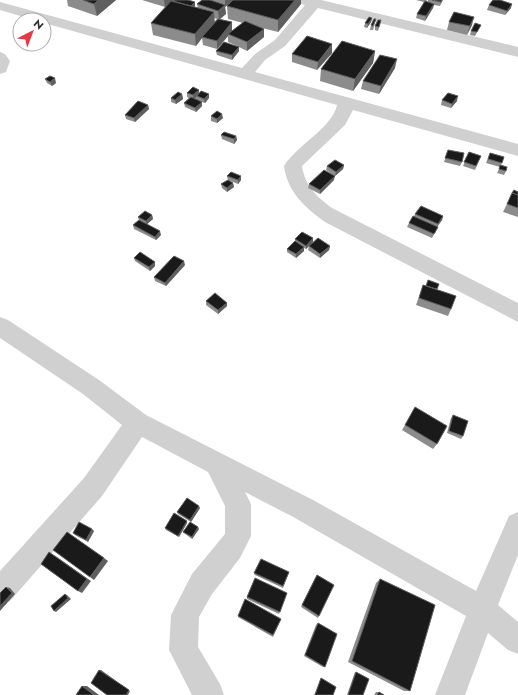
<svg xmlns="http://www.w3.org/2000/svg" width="518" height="695" viewBox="0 0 518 695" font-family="Jost,sans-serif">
<rect width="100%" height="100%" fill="#fff"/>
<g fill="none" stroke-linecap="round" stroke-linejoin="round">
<!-- minor -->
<g fill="#d0d0d0" fill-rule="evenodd">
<path d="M 296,0 L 321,0 L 518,47 L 518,57 L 318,8 L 285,46 L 265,60 L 255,72 L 518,144 L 518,156 L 353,110 L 345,125 L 302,166 C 305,186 317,197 332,208 L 518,303 L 518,322 L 325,222 C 305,208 287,191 284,166 C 297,145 333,127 337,105 L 44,23 L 44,20 L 34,20 L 0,10 L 0,2 L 242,68 L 255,54 L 275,40 L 305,5 L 298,3 Z"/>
<polygon points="0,52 5,54 10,61 6,72 0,74"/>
<polygon points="0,317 8,320 99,380 146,415 313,500 476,591 509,516 518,512 518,555 498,605 518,622 518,654 508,650 488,633 465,695 435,695 466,616 295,518 245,492 251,504 251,536 240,558 212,594 199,617 198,647 220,684 224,695 192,695 169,650 171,615 192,574 225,534 225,506 208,472 142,437 102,496 10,601 0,605 0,571 84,478 122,425 83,394 0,338"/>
</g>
</g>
<!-- wall -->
<g fill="#8c8c8c" fill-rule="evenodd">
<polygon points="67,0 116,0 97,16 68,6"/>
<path d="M 142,0 L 174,0 L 172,1 L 195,6 L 194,7 L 198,8 L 197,4 L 212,1 L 212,0 L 295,0 L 301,4 L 278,32 L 262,28 L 264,29 L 264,37 L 247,51 L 239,47 L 239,51 L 232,60 L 217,55 L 216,51 L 237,46 L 228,42 L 228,36 L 217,49 L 203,45 L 202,38 L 196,46 L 153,35 L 151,23 L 165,7 ZM 231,2 L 227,6 L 228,19 L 243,23 L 232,31 L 232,22 L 219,19 L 226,14 L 225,7 ZM 214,18 L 217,19 L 214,22 Z"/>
<polygon points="416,0 427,0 426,2 428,2 428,0 443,0 440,6 434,5 433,8 425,21 416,18 417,14 424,2"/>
<polygon points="489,5 511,8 505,15 487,10"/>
<polygon points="372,18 371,22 367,28 364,27 365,23"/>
<polygon points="376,19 375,23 373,30 370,30 371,25"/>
<polygon points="449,22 472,25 467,35 447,30"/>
<polygon points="380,24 378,31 375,30 375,26"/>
<polygon points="481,25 475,36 470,35 471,31"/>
<polygon points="375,51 373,63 353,91 320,81 321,69"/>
<polygon points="332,53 317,70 292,62 292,54"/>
<polygon points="395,68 379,94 361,89 363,81"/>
<polygon points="45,79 56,83 52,86 47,83"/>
<polygon points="187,93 199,93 209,98 205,103 202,102 202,106 196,112 185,107 184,103 189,98 187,97"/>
<polygon points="182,94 183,99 176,104 171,102 171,98"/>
<polygon points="442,100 457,101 451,108 441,105"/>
<polygon points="148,105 149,109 135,122 126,119 125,115"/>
<polygon points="211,116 223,118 217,123 211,121"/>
<polygon points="221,135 236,136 237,140 234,144 222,139"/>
<polygon points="448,150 462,162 460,166 444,162"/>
<polygon points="469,152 481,156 475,170 463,166"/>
<polygon points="490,153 504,157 501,165 506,171 504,175 497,173 500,167 486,163"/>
<polygon points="344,165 343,169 335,176 326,170 327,166"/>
<polygon points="227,176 241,180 238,184 228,180 233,183 234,187 227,192 222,188 221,184 228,180"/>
<polygon points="334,180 320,194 308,188 309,184"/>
<polygon points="514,190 518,192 518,217 503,212"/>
<polygon points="415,214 443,216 442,220 437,227 436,231 432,238 407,227 409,223 414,217"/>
<polygon points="152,215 153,219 147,224 161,235 156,240 134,229 133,225 139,220 138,217"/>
<polygon points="313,238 313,242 306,249 304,248 304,251 296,258 287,252 287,249 295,241 295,239"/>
<polygon points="309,246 330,246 329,250 320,258 308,250"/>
<polygon points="134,258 155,262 155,266 150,271 135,261"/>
<polygon points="185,265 166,286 155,281 154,277"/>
<polygon points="423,285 437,290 451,309 448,316 416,305"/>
<polygon points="206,301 227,306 218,314 206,305"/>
<polygon points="453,415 463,436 461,439 447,433 451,418"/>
<polygon points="405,425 437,444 433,449 402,430"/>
<polygon points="200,508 191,522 178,514 177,512"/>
<polygon points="187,521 187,523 179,537 166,530 165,528"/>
<polygon points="199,529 192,539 184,533 183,532"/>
<polygon points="94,531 88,542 75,535 73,533"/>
<polygon points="289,572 283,588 255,575 254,573"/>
<polygon points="317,575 319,616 318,618 301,607"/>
<polygon points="380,579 410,691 404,691 348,662 376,583"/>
<polygon points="286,595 279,614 247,599 247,597"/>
<polygon points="238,616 281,619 273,637 238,617"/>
<polygon points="318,623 325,667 323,667 304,656 316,625"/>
<polygon points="355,672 356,672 363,695 347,695"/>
<polygon points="321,678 333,695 314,695 321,679"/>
<polygon points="376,692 379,692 384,695 374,695"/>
</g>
<!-- shaded-wall -->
<g fill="#5f5f5f">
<polygon points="98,0 116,0 97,16 94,4"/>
<polygon points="164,0 174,0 165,7"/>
<polygon points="225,0 234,0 225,7 226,14 219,20 218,11 225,6"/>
<polygon points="295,0 301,0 301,4 278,32 278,20"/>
<polygon points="195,2 195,6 192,10 191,6"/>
<polygon points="434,4 433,8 425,21 426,16"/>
<polygon points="512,4 511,8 505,15 507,11"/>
<polygon points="214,12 215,24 202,37 202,38 196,46 195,34"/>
<polygon points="474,17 472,25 467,35 470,26"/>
<polygon points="372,18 371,22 367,28 368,24"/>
<polygon points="232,22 232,31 228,34 228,36 217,49 217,41"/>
<polygon points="264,29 264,37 247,51 247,42"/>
<polygon points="332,44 332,53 317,70 318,62"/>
<polygon points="239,47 239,51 232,60 232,55"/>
<polygon points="375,51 373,63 353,91 355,79"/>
<polygon points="397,59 395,68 379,94 381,86"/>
<polygon points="55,78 56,83 52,86 50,82"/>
<polygon points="199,90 199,94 193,100 193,95"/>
<polygon points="182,94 183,99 176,104 175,100"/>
<polygon points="209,94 209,98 205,103 204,99"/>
<polygon points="458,96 457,101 451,108 452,104"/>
<polygon points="202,102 202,106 196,112 195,108"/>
<polygon points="148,105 149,109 135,122 134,118"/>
<polygon points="222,114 223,118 217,123 217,119"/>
<polygon points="236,136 237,140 234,144 234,139"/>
<polygon points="344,165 343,169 335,176 336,172"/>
<polygon points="241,176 241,180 238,184 238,180"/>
<polygon points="335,176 334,180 320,194 320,190"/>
<polygon points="233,183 234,187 227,192 227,188"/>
<polygon points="152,215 153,219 146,225 146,221"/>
<polygon points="443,216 442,220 436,228 438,224"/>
<polygon points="160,231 161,235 156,240 155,237"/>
<polygon points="313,238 313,242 306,249 306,246"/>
<polygon points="330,246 329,250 320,258 320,254"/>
<polygon points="304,247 304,251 296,258 296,254"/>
<polygon points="184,261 185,265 166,286 165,283"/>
<polygon points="155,262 155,266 150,271 149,267"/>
<polygon points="227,303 227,306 218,314 218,310"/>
<polygon points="199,506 200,508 191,522 190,520"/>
<polygon points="187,521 187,523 179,537 178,536"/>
<polygon points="198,527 199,529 192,539 192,537"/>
<polygon points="92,529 94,531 88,542 86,540"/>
<polygon points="54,555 91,581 82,593 78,591"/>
<polygon points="104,558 108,561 94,580 90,577"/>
<polygon points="6,587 10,588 15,594 0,611 0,606"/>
<polygon points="65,594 67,595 71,599 56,612 54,611"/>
<polygon points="99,670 101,670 130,691 128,695 126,695"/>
<polygon points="82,686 87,686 99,695 94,695"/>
</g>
<!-- building -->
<g fill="#1a1a1a" stroke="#5f5f5f">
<polygon points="83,0 98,0 94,4"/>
<polygon points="175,0 188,0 195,2 191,6 173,1"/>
<polygon points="202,0 210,0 225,5 218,11 197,4"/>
<polygon points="233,0 295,0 278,20 227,6"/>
<polygon points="432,0 442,0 441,2"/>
<polygon points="493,0 500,0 512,4 507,11 489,5"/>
<polygon points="171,1 214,12 195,34 151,23"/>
<polygon points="425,1 434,4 426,16 417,14"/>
<polygon points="454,12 474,17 470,26 449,22"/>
<polygon points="369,17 372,18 368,24 365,23"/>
<polygon points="218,19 232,22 217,41 202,37"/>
<polygon points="374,19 376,19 373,26 371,25"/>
<polygon points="378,20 381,20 379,27 375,26"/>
<polygon points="245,21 264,29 247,42 228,34"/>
<polygon points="475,23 481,25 477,32 471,31"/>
<polygon points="307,36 332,44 318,62 292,54"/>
<polygon points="342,41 375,51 355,79 321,69"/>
<polygon points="224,42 239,47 232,55 216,51"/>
<polygon points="380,55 397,59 381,86 363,81"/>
<polygon points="50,76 55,78 50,82 45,79"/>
<polygon points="193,87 199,90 193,95 187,93"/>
<polygon points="201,91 209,94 204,99 197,96"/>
<polygon points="178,92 182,94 175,100 171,98"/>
<polygon points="448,93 458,96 452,104 442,100"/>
<polygon points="191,97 202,102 195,108 184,103"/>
<polygon points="138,101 148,105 134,118 125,115"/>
<polygon points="217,111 222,114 217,119 211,116"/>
<polygon points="224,132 236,136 234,139 221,135"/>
<polygon points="448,150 464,153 462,162 445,158"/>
<polygon points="469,152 481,156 476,166 464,162"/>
<polygon points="490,153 504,157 502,163 488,159"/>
<polygon points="335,160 344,165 336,172 327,166"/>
<polygon points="500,165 507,167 506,171 499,169"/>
<polygon points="324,170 335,176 320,190 309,184"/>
<polygon points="231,172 241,176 238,180 227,176"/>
<polygon points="228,180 233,183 227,188 221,184"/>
<polygon points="514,190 518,192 518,195 512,193"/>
<polygon points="512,193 518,195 518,208 507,204"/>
<polygon points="421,206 443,216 438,224 415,214"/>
<polygon points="145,211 152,215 146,221 138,217"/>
<polygon points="413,216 438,227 434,234 409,223"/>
<polygon points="139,220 160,231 155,237 133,225"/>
<polygon points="302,232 313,238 306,246 295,239"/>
<polygon points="318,238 330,246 320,254 309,246"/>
<polygon points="295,241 304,247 296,254 287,249"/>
<polygon points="140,252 155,262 149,267 134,258"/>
<polygon points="174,256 184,261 165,283 154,277"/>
<polygon points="428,280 439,284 437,289 426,286"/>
<polygon points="423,285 456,296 451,309 419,298"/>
<polygon points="215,293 227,303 218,310 206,301"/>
<polygon points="415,407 447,426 437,444 405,425"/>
<polygon points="453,415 468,421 463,436 449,431"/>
<polygon points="187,498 199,506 190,520 177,512"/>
<polygon points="174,513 187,521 178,536 165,528"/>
<polygon points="79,522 92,529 86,540 73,533"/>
<polygon points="190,522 198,527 192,537 183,532"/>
<polygon points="67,532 104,558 90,577 53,550"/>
<polygon points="49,552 87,579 78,591 41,564"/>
<polygon points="261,559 289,572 283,586 254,573"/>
<polygon points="317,575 334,585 319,616 302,605"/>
<polygon points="255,578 287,593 280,612 247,597"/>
<polygon points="380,579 435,605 410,691 352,661"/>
<polygon points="6,587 12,593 0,606 0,593"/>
<polygon points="65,594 68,598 54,611 51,606"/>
<polygon points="245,599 281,619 273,635 238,616"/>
<polygon points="318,623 337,634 325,667 305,655"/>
<polygon points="99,670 129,690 126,695 107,695 91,683"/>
<polygon points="356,672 369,679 363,695 348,695"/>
<polygon points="321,678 336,687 333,695 315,695"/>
<polygon points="82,686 94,695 76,695"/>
<polygon points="379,692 384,695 377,695"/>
</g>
<!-- north arrow -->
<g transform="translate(32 32) rotate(42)"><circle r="19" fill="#ffffff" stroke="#adadad"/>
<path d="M0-3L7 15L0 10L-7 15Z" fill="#e63946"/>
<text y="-6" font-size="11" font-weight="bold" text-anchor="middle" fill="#333333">N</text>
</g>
</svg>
